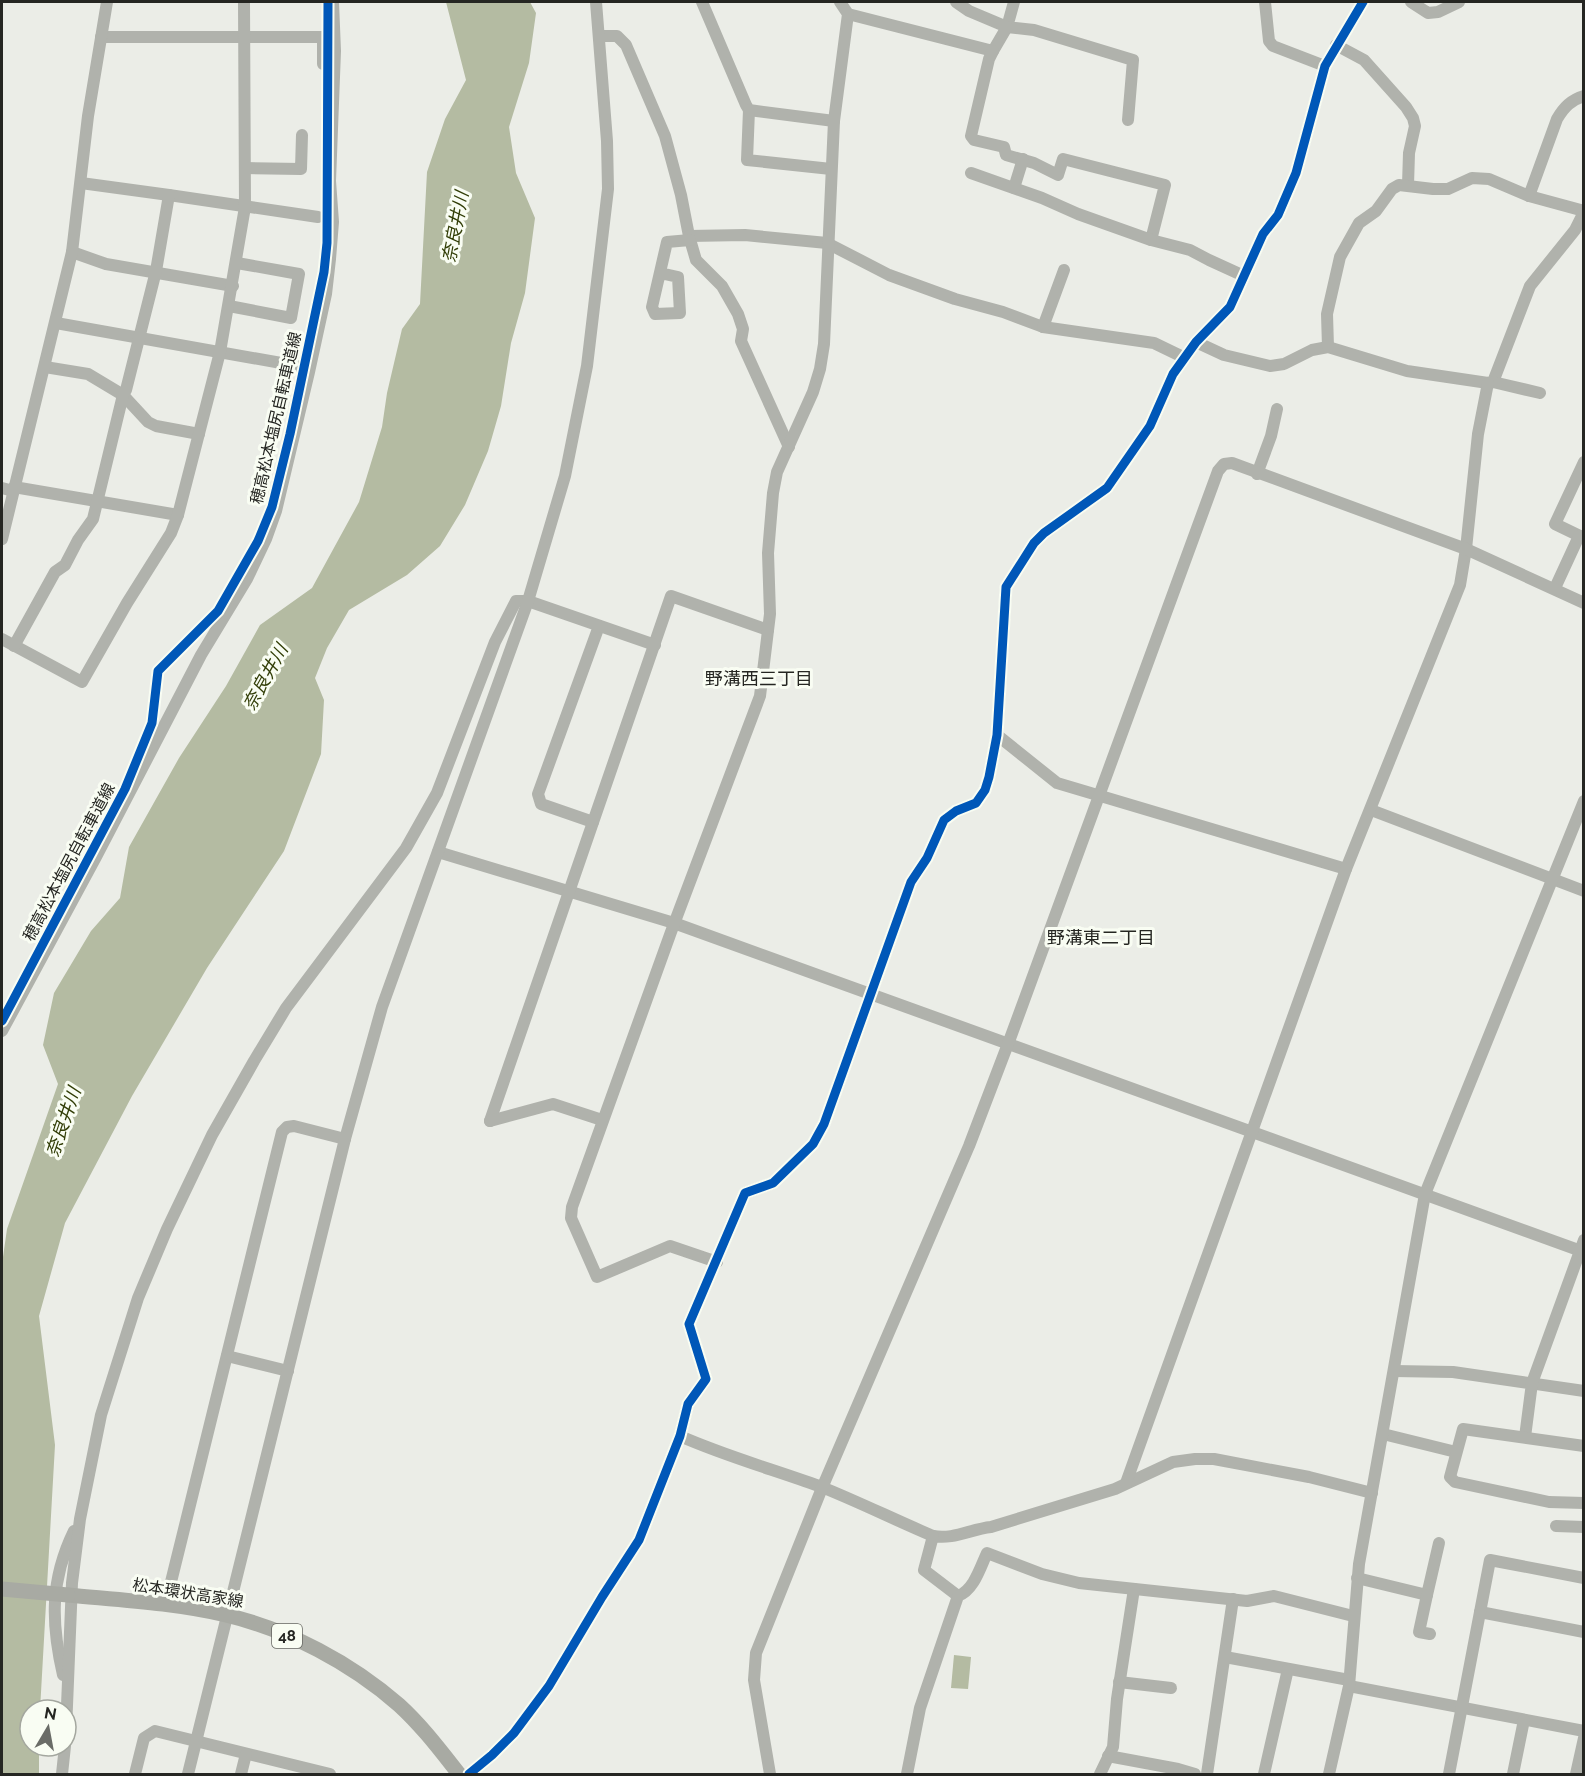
<svg xmlns="http://www.w3.org/2000/svg" width="1585" height="1776" viewBox="0 0 1585 1776" font-family="Raleway,'Noto Sans JP',sans-serif">
<rect width="100%" height="100%" fill="#ebede7"/>
<!-- water -->
<g fill="#b4bba2">
<polygon points="446,2 530,2 536,13 529,63 509,127 516,173 535,218 525,293 511,343 501,406 488,451 465,505 440,546 407,575 349,610 327,648 315,678 324,700 321,754 284,851 207,968 132,1096 65,1223 39,1316 55,1445 40,1710 30,1710 30,1746 39,1746 39,1774 2,1774 2,1264 7,1229 58,1084 43,1045 54,993 91,931 120,898 129,847 179,758 226,686 260,625 312,588 359,502 382,427 387,393 402,329 420,304 427,172 445,119 466,80"/>
<polygon points="954,1655 971,1657 968,1689 951,1688"/>
</g>
<g fill="none" stroke-linecap="round" stroke-linejoin="round">
<!-- minor -->
<g stroke="#b0b2ac" stroke-width="12">
<polyline points="702,2 746,105 749,110 834,121"/>
<polyline points="1014,2 1007,27 1034,30 1133,60 1128,120"/>
<polyline points="1265,2 1269,41 1273,46 1325,66"/>
<polyline points="1411,2 1428,13 1438,12 1459,2"/>
<polyline points="848,14 993,51 1007,27 969,11 956,2"/>
<polyline points="599,36 617,36 626,45 665,136 681,195 689,236 696,260 722,286 738,314 743,329 741,341 789,447"/>
<polyline points="101,37 323,37 323,64"/>
<polyline points="1336,45 1364,60 1406,107 1413,118 1415,126 1409,153 1408,185"/>
<polyline points="993,51 989,59 971,136 974,140 1004,147 1006,155 1034,163 1058,175 1063,159 1165,185 1151,240 1190,250 1209,260 1244,276"/>
<polyline points="749,110 747,160 831,169"/>
<polyline points="245,168 301,169 302,135"/>
<polyline points="971,173 1042,198 1078,214 1151,240"/>
<polyline points="1014,188 1023,159"/>
<polyline points="169,195 318,217"/>
<path d="M 1529,196 L 1557,119 C 1564,107 1571,100 1584,96"/>
<polyline points="689,236 745,235 827,243 889,275 955,299 1003,312 1043,327 1154,343 1185,358"/>
<polyline points="72,252 106,264 233,286"/>
<polyline points="660,273 678,277 680,313 655,314 652,307 667,242 690,240"/>
<polyline points="229,306 291,318 299,274 237,263"/>
<polyline points="56,323 298,366"/>
<polyline points="1043,327 1064,270"/>
<polyline points="1196,342 1224,355 1270,366 1284,364 1312,350 1328,347 1407,371 1488,383 1493,382 1530,286 1575,230 1584,212"/>
<polyline points="1328,347 1327,314 1340,257 1359,223 1376,211 1392,189 1399,185 1433,189 1448,189 1472,178 1489,179 1529,196 1584,211"/>
<polyline points="45,367 88,374 123,395 148,422 156,426 199,434"/>
<polyline points="1493,382 1540,393"/>
<polyline points="1584,462 1555,524 1584,538"/>
<polyline points="1257,474 1271,436 1277,409"/>
<polyline points="14,487 178,515"/>
<polyline points="2,488 13,491"/>
<polyline points="2,539 72,252 88,116 107,2"/>
<polyline points="1555,588 1579,536"/>
<polyline points="2,639 82,682 127,603 171,533 178,515 220,352 245,207 244,2"/>
<polyline points="14,646 55,572 65,565 78,540 93,519 123,395 126,390 156,271 169,195 81,183"/>
<polyline points="997,735 1057,783 1346,869"/>
<polyline points="1371,810 1584,891"/>
<polyline points="593,822 541,804 538,794 599,626"/>
<polyline points="438,852 674,923 1584,1252"/>
<polyline points="2,1031 96,857 201,655 247,579 266,539 276,511 309,372 326,294 330,259 333,222 330,181 335,51 333,2"/>
<polyline points="490,1121 671,596 768,630"/>
<polyline points="490,1121 553,1104 602,1120"/>
<polyline points="717,1262 670,1246 597,1277 571,1218 572,1207 671,932 760,696 770,614 768,553 773,493 777,472 813,392 820,369 824,344 834,121 848,14 840,2"/>
<polyline points="227,1356 288,1371"/>
<polyline points="1394,1371 1453,1372 1584,1391"/>
<polyline points="1383,1434 1456,1452"/>
<path d="M 680,1436 C 725,1456 772,1469 819,1486 C 857,1501 895,1520 933,1536 C 953,1540 971,1529 991,1527 L 1115,1489 L 1173,1462 L 1195,1459 L 1214,1459 L 1309,1477 L 1372,1493"/>
<polyline points="1525,1437 1532,1383 1584,1240"/>
<polyline points="1584,1446 1463,1429 1450,1477 1455,1482 1549,1502 1584,1503"/>
<polyline points="1126,1483 1346,869 1460,585 1466,549 1478,434 1488,383"/>
<polyline points="1556,1526 1584,1527"/>
<polyline points="933,1536 924,1570 958,1596"/>
<polyline points="1357,1578 1427,1595 1439,1543"/>
<polyline points="170,1586 282,1132 287,1127 294,1126 345,1139"/>
<polyline points="1427,1595 1419,1632 1430,1634"/>
<polyline points="1480,1612 1584,1632"/>
<polyline points="1225,1657 1349,1680"/>
<path d="M 63,1675 C 51,1623 50,1580 74,1531"/>
<polyline points="1119,1682 1171,1688"/>
<polyline points="1349,1686 1584,1731"/>
<polyline points="66,1730 72,1583 80,1519 101,1415 138,1298 167,1229 212,1135 254,1061 286,1008 406,848 437,793 495,642 516,601 528,601 655,645"/>
<polyline points="1108,1756 1178,1769 1195,1774"/>
<polyline points="62,1774 65,1746"/>
<polyline points="135,1774 144,1738 155,1731 330,1774"/>
<polyline points="188,1774 345,1139 382,1007 528,601 565,476 587,366 608,189 607,141 596,2"/>
<polyline points="241,1774 246,1754"/>
<polyline points="469,1774 492,1755 514,1733 549,1686 602,1597 639,1540 680,1436 688,1404 706,1379 689,1324 745,1193 773,1183 813,1144 824,1124 911,882 927,858 944,820 956,811 976,803 985,790 989,777 997,735 1006,587 1034,543 1044,533 1107,488 1150,426 1173,374 1196,342 1230,307 1263,234 1278,215 1296,173 1325,66 1363,2"/>
<polyline points="770,1774 754,1680 756,1653 822,1488 969,1146 1011,1036 1218,471 1224,464 1232,463 1466,549 1584,603"/>
<path d="M 907,1774 L 920,1708 L 958,1596 C 974,1590 980,1568 987,1553 L 1042,1574 L 1079,1583 L 1247,1601 L 1274,1596 L 1353,1616"/>
<polyline points="1100,1774 1113,1747 1117,1699 1134,1589"/>
<polyline points="1207,1774 1233,1599"/>
<polyline points="1264,1774 1288,1669"/>
<polyline points="1329,1774 1349,1686 1359,1564 1425,1194 1584,801"/>
<polyline points="1449,1774 1490,1560 1584,1578"/>
<polyline points="1513,1774 1524,1720"/>
<polyline points="1576,1774 1584,1738"/>
</g>
<!-- major -->
<path stroke="#a8aaa3" stroke-width="15" d="M 68,1595 C 120,1600 175,1603 226,1615 C 289,1630 351,1663 399,1705 C 422,1726 440,1750 459,1774"/>
<!-- major-bridge -->
<polyline stroke="#a8aaa3" stroke-width="15" points="2,1589 68,1595"/>
<!-- cycleway casing -->
<g stroke="#f9fdf3" stroke-width="13">
<g id="cycleway">
<polyline points="2,1021 125,789 152,723 158,671 218,611 258,541 272,507 290,434 324,272 327,243 328,2"/>
<polyline points="469,1774 492,1755 514,1733 549,1686 602,1597 639,1540 680,1436 688,1404 706,1379 689,1324 745,1193 773,1183 813,1144 824,1124 911,882 927,858 944,820 956,811 976,803 985,790 989,777 997,735 1006,587 1034,543 1044,533 1107,488 1150,426 1173,374 1196,342 1230,307 1263,234 1278,215 1296,173 1325,66 1363,2"/>
</g>
</g>
<!-- cycleway -->
<use href="#cycleway" stroke="#0057b8" stroke-width="9"/>
</g>
<g text-anchor="middle" dominant-baseline="central" stroke-width="6" stroke-linejoin="round" paint-order="stroke">
<!-- shield labels -->
<rect fill="#f9fdf3" stroke="#656661" stroke-width="1.5" x="272" y="1624" width="30" height="24" rx="4.5"/>
<g font-size="15" font-weight="bold" fill="#252622">
<text x="287" y="1636">48</text>
</g>
<!-- street labels -->
<g font-size="16" fill="#252622" stroke="#f9fdf3">
<text transform="translate(276 418) rotate(-77)">穂高松本塩尻自転車道線</text>
<text transform="translate(69 862) rotate(-62)">穂高松本塩尻自転車道線</text>
<text transform="translate(188 1593) rotate(9)">松本環状高家線</text>
</g>
<!-- water labels -->
<g font-size="18" font-style="italic" fill="#323e07" stroke="#f9fdf3">
<text transform="translate(455 227) rotate(-79)">奈良井川</text>
<text transform="translate(265 677) rotate(-61)">奈良井川</text>
<text transform="translate(63 1122) rotate(-71)">奈良井川</text>
</g>
<!-- neighbourhood labels -->
<g font-size="18" fill="#252622" stroke="#f9fdf3">
<text x="759" y="678">野溝西三丁目</text>
<text x="1101" y="937">野溝東二丁目</text>
</g>
</g>
<!-- border -->
<rect width="1585" height="1776" fill="none" stroke="#252622" stroke-width="6"/>
<!-- north arrow -->
<g transform="translate(48 1728) rotate(10)"><circle r="28" fill="#f9fdf3" stroke="#a4a79f" stroke-width="1.5"/>
<path d="M0-4.5L10 22L0 15L-10 22Z" fill="#6a6c67"/>
<text y="-9" font-size="16" font-weight="bold" text-anchor="middle" fill="#252622">N</text>
</g>
</svg>
